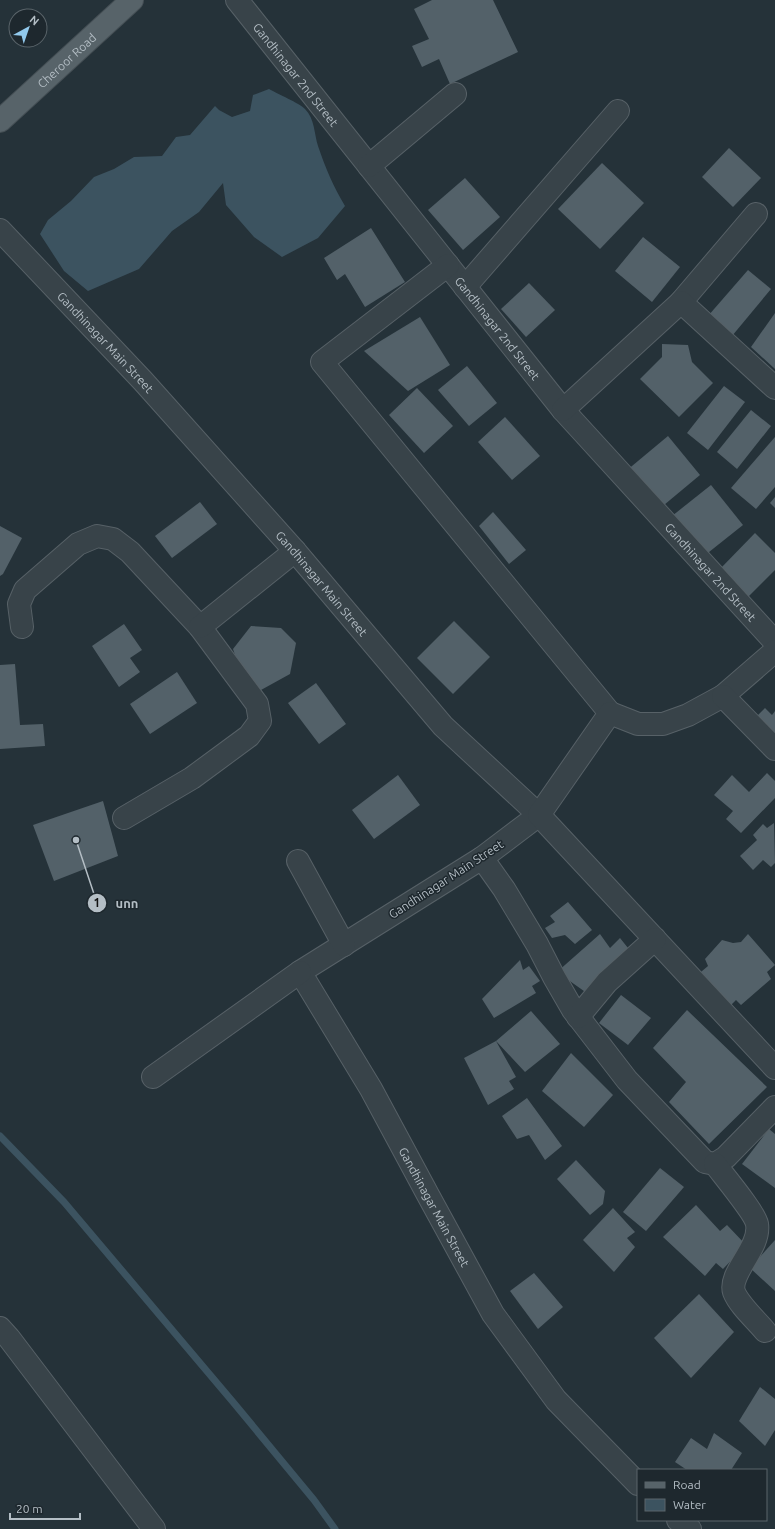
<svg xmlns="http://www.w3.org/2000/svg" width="775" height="1529" viewBox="0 0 775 1529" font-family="Ubuntu,sans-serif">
<rect width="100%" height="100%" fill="#253239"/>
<!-- water -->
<path fill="#3c5360" d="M 269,89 C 278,94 299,103 305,109 C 315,119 314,134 318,146 C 325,167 334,188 345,206 L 318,238 L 282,257 L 254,237 L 226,205 L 223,183 L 199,212 L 172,231 L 139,269 L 88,291 L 64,271 L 40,234 L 48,220 L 71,201 L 94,177 L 114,169 L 134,157 L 162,156 L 176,137 L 190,135 L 215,106 L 219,110 L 232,117 L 250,111 L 253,95 Z"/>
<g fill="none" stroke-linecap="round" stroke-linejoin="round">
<!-- stream -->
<polyline stroke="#3c5360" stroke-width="7" points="0,1136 64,1202 233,1402 314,1500 335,1529"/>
</g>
<!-- building -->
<g fill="#536169">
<polygon points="432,0 493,0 518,52 450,84 439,59 422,67 412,46 429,39 414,9"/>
<polygon points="729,148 761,178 733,207 702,177"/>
<polygon points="602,163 644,203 600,249 558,209"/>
<polygon points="465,178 500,217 463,250 428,210"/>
<polygon points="371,228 405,282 365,307 345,274 337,280 324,258"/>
<polygon points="643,237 680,267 652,302 615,271"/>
<polygon points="748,270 771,289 732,336 708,316"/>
<polygon points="529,283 555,310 526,337 501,309"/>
<polygon points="775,313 775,369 751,347"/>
<polygon points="420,317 450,365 408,391 364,351"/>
<polygon points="662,344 688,345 692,362 713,383 679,417 640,379 662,357"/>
<polygon points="467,366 497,403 469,426 438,390"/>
<polygon points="724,386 745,402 708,450 687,433"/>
<polygon points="417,388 453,426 424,453 389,415"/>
<polygon points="751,410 771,426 737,469 717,452"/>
<polygon points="505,417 540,456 512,480 478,442"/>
<polygon points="668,436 700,475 658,510 626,471"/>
<polygon points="775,437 775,487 756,509 731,488"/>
<polygon points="711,485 743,525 704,556 672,516"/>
<polygon points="775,497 775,508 770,503"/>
<polygon points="200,502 217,524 172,558 155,536"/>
<polygon points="493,512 526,550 509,564 479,526"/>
<polygon points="0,526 22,538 3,574 0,576"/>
<polygon points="755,533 775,553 775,570 748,597 720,569"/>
<polygon points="454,621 490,657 453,694 417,658"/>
<polygon points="124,624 142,650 130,658 140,672 119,687 92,646"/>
<polygon points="251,626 281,628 296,643 290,674 261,690 240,670 233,649"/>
<polygon points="15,664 20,725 43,724 45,746 0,749 0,665"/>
<polygon points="177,672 197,703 150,734 130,704"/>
<polygon points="316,683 346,724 319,744 288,703"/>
<polygon points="765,708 772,715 775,711 775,741 755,718"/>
<polygon points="767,773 775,781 775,798 741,833 726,819 733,811 714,795 732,775 749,792"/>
<polygon points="398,775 420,805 374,839 352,810"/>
<polygon points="103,801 118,856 54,881 33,825"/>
<polygon points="774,823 775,863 771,867 763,860 753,870 740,856 757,840 753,835 763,824 767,828"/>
<polygon points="568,902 592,930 575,944 565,935 552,938 545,928 555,922 550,916"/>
<polygon points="600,934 610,948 620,938 632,953 591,996 557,972"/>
<polygon points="748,934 775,965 767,972 771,979 741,1005 736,1000 726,1010 695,977 708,966 705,959 722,940 733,943 741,942"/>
<polygon points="520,960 523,970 529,966 540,981 532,986 536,993 494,1018 482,999"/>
<polygon points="621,995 651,1018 628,1045 599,1023"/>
<polygon points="687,1010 767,1087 709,1144 669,1102 686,1082 653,1048"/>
<polygon points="531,1011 560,1044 525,1072 496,1041 516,1077 509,1081 514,1089 488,1105 464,1058 496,1041"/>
<polygon points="571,1053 613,1095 584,1127 542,1091"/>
<polygon points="527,1098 562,1146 545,1160 529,1135 517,1139 502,1116"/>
<polygon points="769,1129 775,1134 775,1188 742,1164"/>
<polygon points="576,1160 605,1191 603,1204 590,1215 557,1179"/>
<polygon points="660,1168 684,1187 646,1231 623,1212"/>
<polygon points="696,1205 720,1231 727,1225 746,1245 723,1269 716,1263 705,1276 663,1237"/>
<polygon points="613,1208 635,1232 627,1238 635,1247 614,1272 583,1240"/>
<polygon points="775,1240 775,1291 750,1268"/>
<polygon points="534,1273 563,1307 538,1329 510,1291"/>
<polygon points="699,1294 734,1332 691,1378 654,1338"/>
<polygon points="760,1387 775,1399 775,1430 765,1446 739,1421"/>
<polygon points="714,1433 742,1453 731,1470 687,1470 675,1462 691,1438 707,1449"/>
</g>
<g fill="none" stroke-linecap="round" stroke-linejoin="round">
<!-- minor casing -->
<g stroke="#576167" stroke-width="24">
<g id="minor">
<path id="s1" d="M 237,0 L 563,410 L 775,642"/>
<polyline points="369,166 455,94"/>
<path id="s2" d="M 0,230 L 143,381 L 295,551 L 443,726 L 539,815 L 482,858 L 300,972 L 371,1089 L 428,1195 L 493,1314 L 556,1400 L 638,1484"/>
<polyline points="448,265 322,362 610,713"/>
<polyline points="465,287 618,111"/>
<polyline points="681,302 756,214"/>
<polyline points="563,410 681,302 775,388"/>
<polyline points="22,627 19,604 25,590 78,544 97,536 113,539 130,552 200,627 257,704 260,721 249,736 192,778 124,818"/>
<polyline points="200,627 295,551"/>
<polyline points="775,651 723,696 688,715 663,724 638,724 610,713 539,815 775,1068"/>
<polyline points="723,696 775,749"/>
<polyline points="482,858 504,889 537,944 554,977 573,1010 627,1080 705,1162 715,1164 726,1157 775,1107"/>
<polyline points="298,861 344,945"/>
<polyline points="578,1017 607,982 655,939"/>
<polyline points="153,1077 300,972"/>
<path d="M 715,1164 C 723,1175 755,1213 757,1224 C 761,1248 728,1273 734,1292 C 739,1305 756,1320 765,1331"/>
<polyline points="0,1328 9,1338 154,1529"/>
<polyline points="678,1520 690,1529"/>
</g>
</g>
<!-- major casing -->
<g stroke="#454f55" stroke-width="24">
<g id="major">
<path id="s3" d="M 0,121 L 132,0"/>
</g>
</g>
<!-- minor -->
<use href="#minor" stroke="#384349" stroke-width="22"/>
<!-- major -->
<use href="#major" stroke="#576369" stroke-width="22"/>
</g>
<g text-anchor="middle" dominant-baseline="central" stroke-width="3" stroke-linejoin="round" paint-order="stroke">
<!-- street labels -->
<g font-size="12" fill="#b4bec5" stroke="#1e282e">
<text stroke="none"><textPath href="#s3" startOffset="90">Cheroor Road</textPath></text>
<text stroke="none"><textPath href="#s1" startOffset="95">Gandhinagar 2nd Street</textPath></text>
<text stroke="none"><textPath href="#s1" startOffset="419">Gandhinagar 2nd Street</textPath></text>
<text stroke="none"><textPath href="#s2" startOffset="154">Gandhinagar Main Street</textPath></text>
<text stroke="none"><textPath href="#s1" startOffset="743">Gandhinagar 2nd Street</textPath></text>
<text stroke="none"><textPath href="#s2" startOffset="478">Gandhinagar Main Street</textPath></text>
<text transform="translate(446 879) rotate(-33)">Gandhinagar Main Street</text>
<text stroke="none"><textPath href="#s2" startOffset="1353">Gandhinagar Main Street</textPath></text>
</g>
</g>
<!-- callouts -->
<path fill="none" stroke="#b4bec5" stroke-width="1.5" d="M76 840L97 903"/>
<g fill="#b4bec5" stroke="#1e282e" stroke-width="1.5">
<circle cx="76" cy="840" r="4"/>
<circle cx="97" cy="903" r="10"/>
</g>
<g font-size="12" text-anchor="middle" font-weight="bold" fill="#111">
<text x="97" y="907">1</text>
</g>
<g font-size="13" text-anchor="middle" font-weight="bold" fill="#b4bec5" stroke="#1e282e" stroke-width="3" stroke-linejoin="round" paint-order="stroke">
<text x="127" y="908">unn</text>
</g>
<!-- legend -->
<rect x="637" y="1469" width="130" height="52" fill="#1e282e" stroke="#5a646a"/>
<rect x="645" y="1482" width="20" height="6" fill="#576369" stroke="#5a646a"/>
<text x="673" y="1489" font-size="12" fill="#b4bec5">Road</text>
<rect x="645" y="1499" width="20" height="12" fill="#3c5360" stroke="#5a646a"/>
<text x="673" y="1509" font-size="12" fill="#b4bec5">Water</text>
<!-- north arrow -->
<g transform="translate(28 28) rotate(40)"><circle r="19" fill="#1e282e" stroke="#5a646a"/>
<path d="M0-3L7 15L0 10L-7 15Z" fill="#92c9ec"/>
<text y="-6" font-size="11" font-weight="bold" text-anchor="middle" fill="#b4bec5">N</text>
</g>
<!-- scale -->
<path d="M10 1513v6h70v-6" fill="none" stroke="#b4bec5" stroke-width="2"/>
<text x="16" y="1513" font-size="12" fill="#b4bec5" stroke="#1e282e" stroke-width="3" paint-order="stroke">20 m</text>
</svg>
